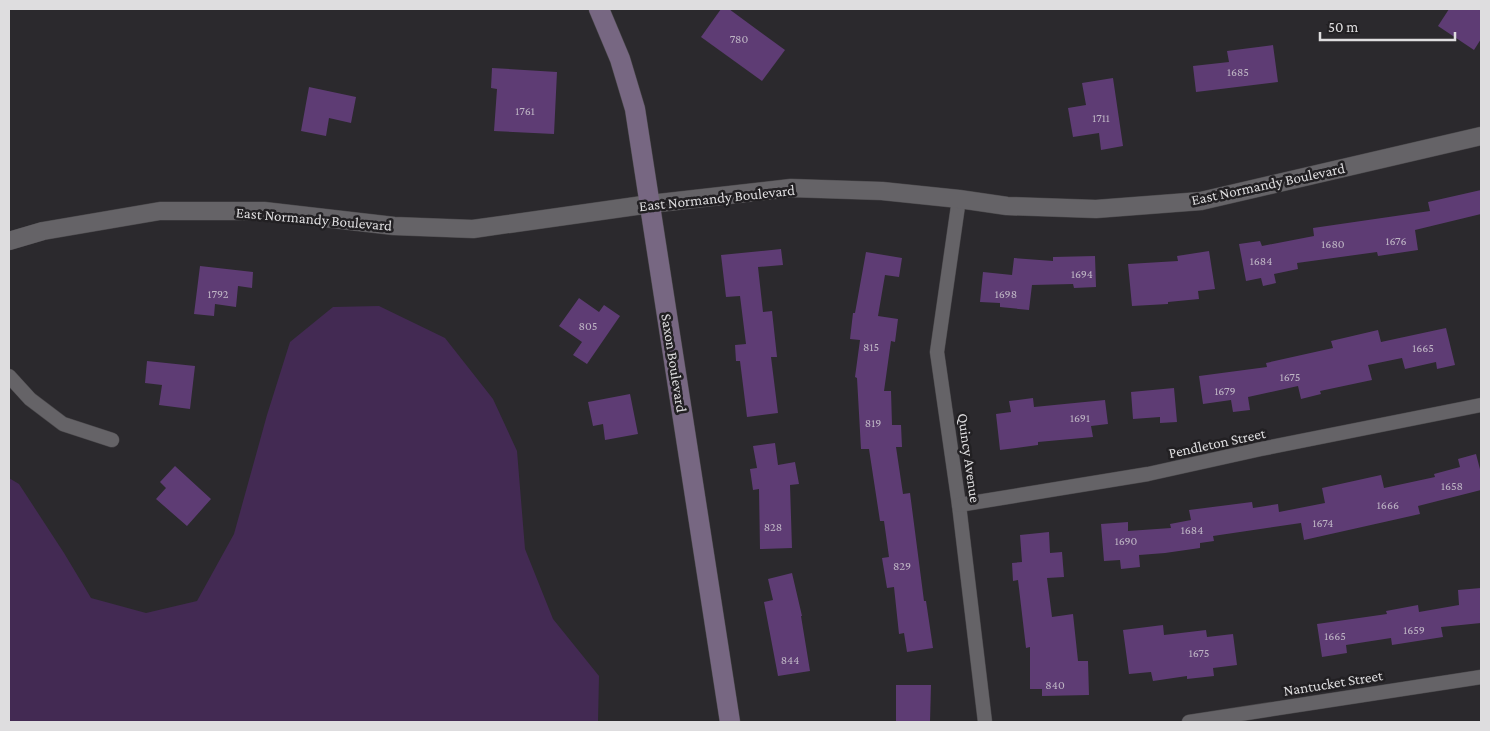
<svg xmlns="http://www.w3.org/2000/svg" width="1490" height="731" viewBox="0 0 1490 731" font-family="'Crimson Pro',serif">
<rect width="100%" height="100%" fill="#2b292d"/>
<!-- green -->
<polygon fill="#432a53" points="379,306 445,338 493,399 517,451 525,549 553,619 599,676 598,722 9,722 9,478 19,484 64,553 91,598 146,613 197,601 234,534 267,415 290,342 333,307"/>
<!-- building -->
<g fill="#5e3c74">
<polygon points="721,9 729,9 785,50 762,81 701,37"/>
<polygon points="1449,9 1481,9 1481,39 1474,50 1438,26"/>
<polygon points="1273,45 1278,82 1196,92 1193,66 1229,62 1227,51"/>
<polygon points="492,68 557,72 554,134 494,131 497,89 491,88"/>
<polygon points="1113,78 1123,146 1101,150 1099,133 1073,137 1068,108 1086,105 1082,83"/>
<polygon points="309,87 356,97 351,123 329,118 326,136 301,131"/>
<polygon points="1481,190 1481,214 1415,230 1418,250 1378,256 1377,252 1297,263 1298,269 1274,274 1276,283 1263,286 1261,278 1246,281 1239,244 1260,241 1262,246 1314,236 1313,228 1430,211 1428,202"/>
<polygon points="781,249 783,265 758,267 763,312 772,311 777,357 771,357 778,413 747,417 740,361 736,361 735,345 746,344 740,296 726,297 721,255"/>
<polygon points="1209,251 1215,289 1198,291 1199,299 1168,302 1168,304 1132,306 1128,264 1178,261 1177,256"/>
<polygon points="866,252 902,258 899,277 885,275 878,316 898,319 895,342 891,341 884,391 891,391 892,425 901,425 902,447 896,447 903,494 910,493 924,601 926,601 933,648 907,652 904,633 899,634 894,587 887,588 882,558 889,557 884,521 880,521 869,449 861,449 857,378 855,377 860,340 850,339 853,313 855,313"/>
<polygon points="1095,256 1096,287 1074,288 1073,284 1032,285 1029,310 1000,307 1000,303 980,302 983,272 1012,275 1014,258 1053,261 1053,257"/>
<polygon points="200,266 253,272 252,288 238,286 236,307 215,304 214,316 194,314"/>
<polygon points="579,298 599,312 604,305 620,316 587,364 573,355 582,342 559,326"/>
<polygon points="1446,328 1455,365 1437,369 1436,362 1405,369 1402,358 1368,365 1372,380 1320,391 1321,394 1301,399 1298,386 1248,397 1250,410 1233,412 1231,400 1203,404 1199,376 1267,367 1266,363 1333,348 1331,341 1378,330 1381,342"/>
<polygon points="147,361 195,366 190,409 159,405 162,385 145,383"/>
<polygon points="1174,388 1177,422 1160,423 1160,417 1133,419 1131,392"/>
<polygon points="630,394 638,434 605,440 603,424 593,426 588,402"/>
<polygon points="1033,398 1034,407 1105,400 1108,424 1091,426 1093,437 1038,442 1038,445 1000,450 996,414 1011,412 1009,401"/>
<polygon points="775,443 778,465 795,462 799,484 790,485 792,548 760,549 759,489 753,490 750,469 757,468 753,446"/>
<polygon points="1476,454 1481,473 1481,490 1418,506 1420,514 1304,540 1301,523 1213,536 1214,541 1200,543 1200,548 1165,553 1139,555 1140,567 1121,569 1120,560 1104,561 1101,524 1128,522 1128,531 1171,528 1170,524 1191,520 1189,510 1252,502 1253,508 1278,504 1279,512 1325,503 1322,488 1381,475 1384,488 1435,477 1434,474 1460,467 1458,459"/>
<polygon points="175,466 211,499 187,526 156,499 166,488 160,482"/>
<polygon points="1049,532 1050,553 1062,552 1064,577 1047,578 1052,617 1073,614 1078,661 1088,661 1089,695 1042,696 1042,689 1030,689 1030,647 1026,648 1018,580 1013,581 1012,563 1022,562 1020,535"/>
<polygon points="792,573 802,616 801,616 810,671 778,676 764,602 773,600 768,579"/>
<polygon points="1481,588 1481,623 1441,627 1443,637 1392,645 1391,638 1346,645 1347,653 1322,657 1317,624 1387,614 1386,611 1418,605 1419,612 1459,605 1458,590"/>
<polygon points="1163,625 1164,635 1206,630 1207,637 1233,634 1237,665 1213,668 1214,676 1187,679 1187,676 1153,681 1151,672 1129,674 1123,630"/>
<polygon points="896,685 931,685 930,722 896,722"/>
</g>
<g fill="none" stroke-linecap="round" stroke-linejoin="round">
<!-- minor casing -->
<g stroke="#49474a" stroke-width="15">
<g id="minor">
<polyline points="959,199 937,352 959,505 985,722"/>
<polyline points="9,376 30,399 63,424 112,440"/>
<polyline points="959,505 1148,474 1261,449 1481,405"/>
<polyline points="1189,722 1481,677"/>
</g>
</g>
<!-- tertiary casing -->
<g stroke="#49474a" stroke-width="19">
<polyline id="tertiary" points="9,241 43,231 160,211 264,211 394,226 473,229 650,204 791,188 882,191 959,199 1007,206 1096,209 1201,201 1481,136"/>
</g>
<!-- secondary casing -->
<g stroke="#49474a" stroke-width="21">
<polyline id="secondary" points="599,9 620,59 635,109 730,722"/>
</g>
<!-- minor -->
<use href="#minor" stroke="#656367" stroke-width="14"/>
<!-- tertiary -->
<use href="#tertiary" stroke="#656367" stroke-width="18"/>
<!-- secondary -->
<use href="#secondary" stroke="#776782" stroke-width="20"/>
</g>
<g text-anchor="middle" dominant-baseline="central" stroke-width="5" stroke-linejoin="round" paint-order="stroke">
<!-- number labels -->
<g font-size="12" fill="#beb5c4">
<text x="739" y="39">780</text>
<text x="1238" y="72">1685</text>
<text x="525" y="111">1761</text>
<text x="1101" y="118">1711</text>
<text x="1396" y="241">1676</text>
<text x="1333" y="244">1680</text>
<text x="1261" y="261">1684</text>
<text x="1082" y="274">1694</text>
<text x="218" y="294">1792</text>
<text x="1006" y="294">1698</text>
<text x="588" y="326">805</text>
<text x="871" y="347">815</text>
<text x="1423" y="348">1665</text>
<text x="1290" y="377">1675</text>
<text x="1225" y="391">1679</text>
<text x="1080" y="418">1691</text>
<text x="873" y="423">819</text>
<text x="1452" y="486">1658</text>
<text x="1388" y="505">1666</text>
<text x="1323" y="523">1674</text>
<text x="773" y="527">828</text>
<text x="1192" y="530">1684</text>
<text x="1126" y="541">1690</text>
<text x="902" y="566">829</text>
<text x="1414" y="630">1659</text>
<text x="1335" y="636">1665</text>
<text x="1199" y="653">1675</text>
<text x="790" y="660">844</text>
<text x="1055" y="685">840</text>
</g>
<!-- street labels -->
<g font-size="15" fill="#dedddf" stroke="#222023">
<text transform="translate(1268 184) rotate(-12)">East Normandy Boulevard</text>
<text transform="translate(717 198) rotate(-6)">East Normandy Boulevard</text>
<text transform="translate(314 219) rotate(5)">East Normandy Boulevard</text>
<text transform="translate(674 363) rotate(81)">Saxon Boulevard</text>
<text transform="translate(1217 443) rotate(-12)">Pendleton Street</text>
<text transform="translate(969 458) rotate(82)">Quincy Avenue</text>
<text transform="translate(1333 683) rotate(-9)">Nantucket Street</text>
</g>
</g>
<!-- border -->
<rect width="1490" height="731" fill="none" stroke="#dedddf" stroke-width="20"/>
<!-- scale -->
<path d="M1320 32v8h135v-8" fill="none" stroke="#dedddf" stroke-width="2.5"/>
<text x="1328" y="32" font-size="15" fill="#dedddf" stroke="#222023" stroke-width="4" paint-order="stroke">50 m</text>
</svg>
